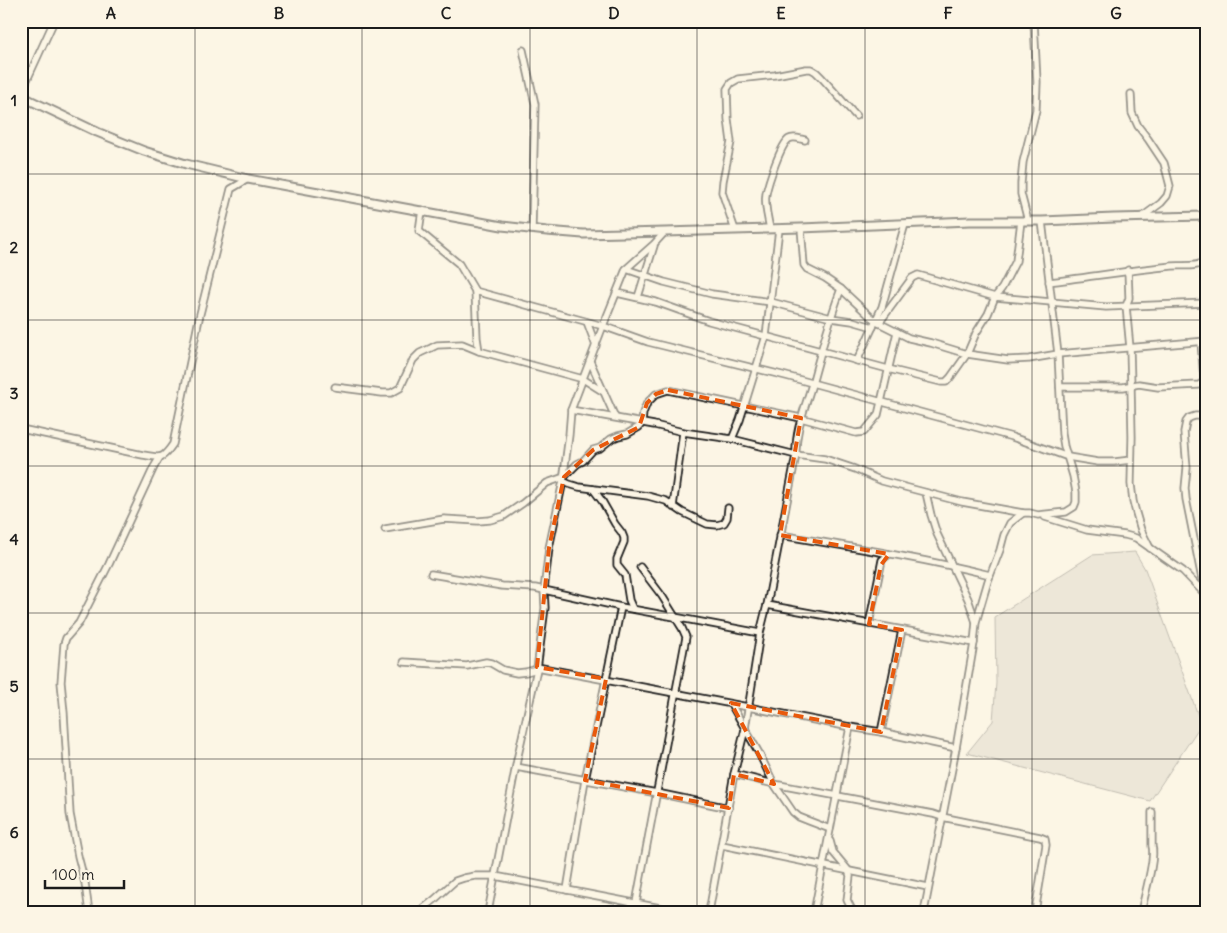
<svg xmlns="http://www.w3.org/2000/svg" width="1227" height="933" viewBox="0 0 1227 933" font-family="Delius,sans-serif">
<rect width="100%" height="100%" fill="#fcf5e5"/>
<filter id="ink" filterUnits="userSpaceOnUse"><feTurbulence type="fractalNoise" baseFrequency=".02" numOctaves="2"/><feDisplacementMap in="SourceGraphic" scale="10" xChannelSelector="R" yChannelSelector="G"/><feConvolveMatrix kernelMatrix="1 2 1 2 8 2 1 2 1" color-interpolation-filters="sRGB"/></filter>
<g filter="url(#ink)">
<!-- green -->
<polygon fill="#dbd5c8" stroke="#7c7872" points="1135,552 1145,569 1199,718 1200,726 1150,801 967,753 993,721 996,683 995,617 1092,555"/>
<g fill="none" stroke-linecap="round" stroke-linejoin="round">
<!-- minor casing -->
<g stroke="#1c1c1c" stroke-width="9">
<g id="minor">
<polyline points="523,50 535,104 532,229"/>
<polyline points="21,93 54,21"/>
<polyline points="1131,94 1132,113 1138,126 1148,139 1164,163 1170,186 1167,196 1161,203 1142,217"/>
<polyline points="1028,221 1021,194 1021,183 1023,162 1036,110 1037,82 1034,21"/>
<polyline points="801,228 804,265 807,269 825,278 841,289 871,317 879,323 909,338 931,343 967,354 1008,360 1029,359 1058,354 1206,341"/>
<path d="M 770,229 C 768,218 764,205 766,194 C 768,183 781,144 789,139 C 794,136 800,139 805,140"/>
<polyline points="735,230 722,192 723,181 731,142 728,119 727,89 731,83 738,79 775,75 806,69 811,69 816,72 822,78 856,116"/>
<polyline points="626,269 664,282 712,294 771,302 831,318 852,321 873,327"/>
<polyline points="1128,270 1129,298 1126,306 1130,348 1131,386 1132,437 1131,484 1133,501 1136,513 1141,530 1150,548"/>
<path d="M 1049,282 C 1090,277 1131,270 1172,266 C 1182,265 1198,268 1206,261"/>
<polyline points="475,291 603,326 648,342 786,376 1012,437 1068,457 1098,462 1114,462 1131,460"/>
<polyline points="617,293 656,302 709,321 888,369 941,382 946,382 950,378 967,354 976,333 988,314 995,297 1002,288 1016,261 1021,221"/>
<polyline points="638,297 654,246"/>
<polyline points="587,322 596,346"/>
<polyline points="879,323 912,278 918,275 995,297 1106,307 1206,303"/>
<polyline points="479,351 583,379 602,391"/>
<polyline points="590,361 615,417"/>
<polyline points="857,361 882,307 905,224"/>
<polyline points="335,387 382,393 391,393 400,388 413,360 420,353 431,348 437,345 462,344 479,351 477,338 475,291 459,264 419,231 422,210"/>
<polyline points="1060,387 1123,387 1139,384 1158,387 1199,385 1202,383 1204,380 1201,342"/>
<polyline points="571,410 654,425 683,432 732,439 796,455 825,459 855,469 882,481 962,502 1023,513"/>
<path d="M 21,429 L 143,455 C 161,458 162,460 173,444 L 200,314 L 231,189 L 248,179"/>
<polyline points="732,439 740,420 766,336 779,229"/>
<polyline points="563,481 569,484 579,487 648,496 666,501 682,512 707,524 717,525 724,523 727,518 728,508"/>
<polyline points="593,489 602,501 615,524 622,533 624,538 624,542 617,559 617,565 625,575 629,600 633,609"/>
<polyline points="926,493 931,515 937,534 968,599 976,622"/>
<polyline points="673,507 683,432"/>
<polyline points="1045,517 1087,530 1125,535 1136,538 1183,571 1204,593"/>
<polyline points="385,529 444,519 478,521 490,520 504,516 523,503 547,483 564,477 577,464 583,461 593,450 600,448 611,439 618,436 627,434 639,427 642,423 643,413 647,403 656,394 668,390 801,418 856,433 864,432 878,415 897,332"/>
<path d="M 780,535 C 850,547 921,558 990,575"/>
<polyline points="431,574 502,586 535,588 621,607 760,633"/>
<polyline points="1205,594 1186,499 1185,488 1187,468 1184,432 1186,422 1189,418 1195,416 1206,416"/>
<polyline points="767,605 974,643"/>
<polyline points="869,624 881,565 882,560 889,554"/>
<polyline points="404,662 467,666 486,662 491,663 503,670 517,673 526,672 537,669"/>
<polyline points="537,667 748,707 850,727 881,732 956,748"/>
<polyline points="731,704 759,753 774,784 793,812 799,817 809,821 830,829"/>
<polyline points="881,732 902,630"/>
<polyline points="516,767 657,793 729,808"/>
<polyline points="734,774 774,784 933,814 942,817 1040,837 1045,839 1046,845 1035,912"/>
<polyline points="830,841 833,852 848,870 850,876 847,900 853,912"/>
<polyline points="722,845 928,887"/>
<polyline points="567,890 585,780 621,607"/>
<polyline points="636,903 686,637 682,628 662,596 640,567"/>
<polyline points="89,912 85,883 78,856 70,814 64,713 61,682 64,644 66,638 79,623 109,564 154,467 160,457"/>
<polyline points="419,912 434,900 455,881 464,878 475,876 495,876 681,912"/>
<polyline points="488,912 517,760 537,669 545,608 544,590 549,548 563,481 569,435 571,410 603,326 626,269 654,244 665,232"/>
<path d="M 709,912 L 734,774 L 745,729 L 760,633 L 767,605 L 796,455 C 795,430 805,408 812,384 C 821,352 829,320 841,289"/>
<polyline points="814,912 850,727"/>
<polyline points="924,912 956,748 974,643 976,622 988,581 1000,550 1004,535 1010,523 1023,513 1030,513 1038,515 1066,512 1074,507 1076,502 1076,492 1073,476 1064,446 1062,434 1058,354 1042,221"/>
<path d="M 1141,912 C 1144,897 1156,858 1152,846 L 1152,812"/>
</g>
</g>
<!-- major casing -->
<g stroke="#1c1c1c" stroke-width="11">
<polyline id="major" points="21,96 97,132 144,151 186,164 248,179 502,226 547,231 583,234 665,232 801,228 970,221 1042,221 1114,218 1206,216"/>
</g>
<!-- minor -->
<use href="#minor" stroke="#fcf5e5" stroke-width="5.5"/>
<!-- major -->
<use href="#major" stroke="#fcf5e5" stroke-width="7"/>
</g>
</g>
<!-- marked area -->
<path d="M0 0H1227V933H0ZM 668,390 L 801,418 L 780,535 L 889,554 L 881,565 L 869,624 L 902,630 L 881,732 L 731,703 L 774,784 L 734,774 L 729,808 L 585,780 L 606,679 L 537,667 L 549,548 L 564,477 L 593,450 L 639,427 L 647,403 L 656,394 Z" fill="#fcf5e5" fill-opacity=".55" fill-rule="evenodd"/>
<path fill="none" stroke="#e8590c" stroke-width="4" stroke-dasharray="10 6" stroke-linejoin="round" d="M 668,390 L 801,418 L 780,535 L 889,554 L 881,565 L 869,624 L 902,630 L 881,732 L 731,703 L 774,784 L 734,774 L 729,808 L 585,780 L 606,679 L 537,667 L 549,548 L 564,477 L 593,450 L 639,427 L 647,403 L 656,394 Z"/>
<!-- grid -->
<path fill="none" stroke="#1c1c1c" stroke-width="1" stroke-opacity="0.55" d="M 195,21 L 195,912M 362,21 L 362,912M 530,21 L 530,912M 697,21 L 697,912M 865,21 L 865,912M 1032,21 L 1032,912M 21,174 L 1206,174M 21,320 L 1206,320M 21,466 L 1206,466M 21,613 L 1206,613M 21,759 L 1206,759"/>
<!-- margin -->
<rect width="1227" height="933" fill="none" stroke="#fcf5e5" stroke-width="55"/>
<!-- scale -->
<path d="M45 880v8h79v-8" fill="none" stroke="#1c1c1c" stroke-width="2.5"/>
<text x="52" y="880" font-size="15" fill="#1c1c1c" stroke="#fcf5e5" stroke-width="4" paint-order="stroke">100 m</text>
<rect x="28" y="28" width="1172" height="878" fill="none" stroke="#1c1c1c" stroke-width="2"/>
<g font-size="16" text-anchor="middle" font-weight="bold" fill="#1c1c1c">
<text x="111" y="19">A</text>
<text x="279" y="19">B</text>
<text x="446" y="19">C</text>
<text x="614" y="19">D</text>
<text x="781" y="19">E</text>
<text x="948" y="19">F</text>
<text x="1116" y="19">G</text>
<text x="14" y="106">1</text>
<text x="14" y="253">2</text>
<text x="14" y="399">3</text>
<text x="14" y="545">4</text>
<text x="14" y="692">5</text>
<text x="14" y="838">6</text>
</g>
</svg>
